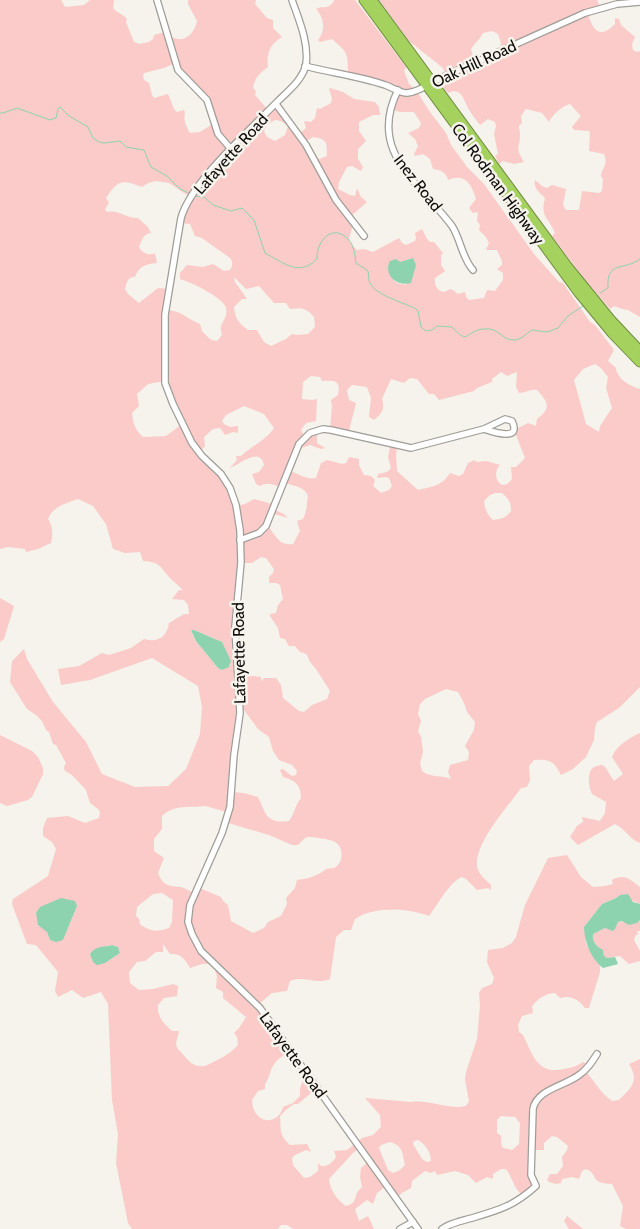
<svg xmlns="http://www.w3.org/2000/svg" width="640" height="1229" viewBox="0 0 640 1229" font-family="Cabin,sans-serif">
<rect width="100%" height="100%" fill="#f5f3eb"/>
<!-- green -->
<g fill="#facbc8" fill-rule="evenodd">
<path d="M 0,0 L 61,0 L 65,7 L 84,5 L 90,0 L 114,0 L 113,8 C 117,13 123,14 127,19 L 126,22 L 134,42 L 139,44 L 149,42 L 153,39 L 154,35 L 165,32 C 180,46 193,38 197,21 L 188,4 L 188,0 L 256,0 L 255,4 L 267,18 L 273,20 L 273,28 L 282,37 C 270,44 266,54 268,67 C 260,73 255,77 253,88 L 256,91 L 255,95 L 268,110 L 274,105 L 287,119 L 288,126 L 299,134 L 306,128 L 304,121 L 311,122 L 315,118 L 317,108 L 320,109 L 331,103 L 332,98 L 329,89 L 330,88 L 343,92 L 354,99 L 375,102 L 379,107 L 380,115 L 373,115 L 359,122 L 359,131 L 366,141 L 358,149 L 358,159 L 363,167 L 361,171 L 352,166 L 347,167 L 339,182 L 338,189 L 350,195 L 355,196 L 357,188 L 361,197 L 367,202 L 350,217 L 354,221 L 349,239 L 352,245 L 357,250 L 364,249 L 373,252 L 399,238 L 402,243 L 406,245 L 415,241 L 416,238 L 415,233 L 422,229 L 427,239 L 430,242 L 434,242 L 443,253 L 441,255 L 441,265 L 445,271 L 435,278 C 434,285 437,291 444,292 L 451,289 L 458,294 L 465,292 L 466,297 L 469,300 L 484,298 L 487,290 L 495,291 L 503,280 L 503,273 L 497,269 L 502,265 L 502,261 L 497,250 L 486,250 L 489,243 L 486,237 L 479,230 L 480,225 L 477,221 L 478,212 L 473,213 L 469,208 L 476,199 C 471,184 466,173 448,180 C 446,172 441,170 433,169 L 430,159 L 423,154 L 415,156 L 414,154 L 418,146 L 415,139 L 408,133 L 419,128 L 421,123 L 414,112 L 400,112 L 390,109 L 397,91 L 348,74 C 348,53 348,53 332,39 L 320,42 L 318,40 C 326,31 324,17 316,9 L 321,7 C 327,8 332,6 334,0 L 355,0 L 406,67 L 404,71 L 409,84 L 416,90 L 430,112 L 446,133 L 451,145 L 467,167 L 484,184 L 534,254 L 559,282 L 563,283 L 590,322 L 595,325 L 614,350 L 608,361 L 616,368 C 617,379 630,386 640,389 L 640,687 L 619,708 L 597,722 L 595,728 L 594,740 L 586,757 L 573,769 L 561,775 C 554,761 550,759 534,760 L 529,766 L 530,780 L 527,787 L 521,788 C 507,808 475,842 477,866 C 478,874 486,880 491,885 L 491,890 L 488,888 L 477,890 L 466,879 L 462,877 C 450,881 437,906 429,916 C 407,908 375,906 355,919 L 351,930 L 344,930 L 336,937 L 330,979 C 317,985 303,975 290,981 L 287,991 L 272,993 L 258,1005 L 291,1051 C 281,1056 273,1062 270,1073 C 268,1078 268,1080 265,1084 L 265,1089 L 258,1091 L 252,1100 C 253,1125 278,1126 283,1107 L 293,1103 L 300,1096 L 300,1088 L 305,1075 L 317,1088 L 298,1104 L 294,1104 L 287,1109 L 280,1116 C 281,1130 279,1135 290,1145 L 307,1144 L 311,1152 L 306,1150 L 295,1155 L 292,1158 L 293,1165 L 304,1178 L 310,1177 L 318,1171 L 318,1163 L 321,1166 C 328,1167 333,1162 336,1157 L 334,1151 L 347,1150 L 362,1138 L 373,1135 L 381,1127 L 380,1115 L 365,1098 L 411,1102 C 429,1099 448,1110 466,1106 L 469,1101 L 465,1080 L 466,1072 L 477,1039 L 480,1006 L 479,993 L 482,988 L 492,984 L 494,978 L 487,962 L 488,950 L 503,948 L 512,943 L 516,937 L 525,905 L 548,858 L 567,855 L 581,877 L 593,887 L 605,886 L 613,884 L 612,880 C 625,873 630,880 640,887 L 640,904 L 620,895 L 616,898 L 602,904 L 584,927 L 586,944 L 600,966 L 600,972 L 589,1008 L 585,1008 C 578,999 571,995 560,998 L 555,993 C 544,994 539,998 532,1006 L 533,1013 L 522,1016 L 518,1025 L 519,1032 L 523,1035 C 533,1056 538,1075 564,1069 C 571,1068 577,1066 583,1062 L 590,1066 L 586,1072 C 595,1081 600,1093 612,1101 L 619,1100 C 631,1088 640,1081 629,1064 L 640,1059 L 640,1229 L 626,1229 L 620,1226 L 623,1206 L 612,1184 C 588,1183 600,1175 586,1169 L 582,1171 L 579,1179 L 572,1177 L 562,1179 L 561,1183 L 556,1184 L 549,1182 L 547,1180 L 550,1174 L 557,1174 L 563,1166 L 562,1157 L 567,1150 L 568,1146 L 557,1137 L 552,1136 L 544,1143 L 544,1150 L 533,1150 C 533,1165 535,1185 525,1197 C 513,1189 514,1180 506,1169 L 501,1169 L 493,1174 L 493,1179 L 487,1177 L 476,1183 L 468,1175 L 455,1171 L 437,1175 L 435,1171 L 431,1173 L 425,1171 L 412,1181 L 411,1188 L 402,1193 L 395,1199 L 385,1187 L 377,1193 L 373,1204 L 367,1200 L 355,1209 L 359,1221 L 368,1216 L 374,1229 L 293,1229 L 287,1225 L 281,1225 L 278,1229 L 132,1229 L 128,1223 L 116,1163 L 118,1134 L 112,1100 L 108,1004 L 101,992 L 83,998 L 72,990 L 58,997 L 55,991 L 58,972 L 36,945 L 27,944 L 12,904 L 13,899 L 48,876 L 56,849 L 52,842 L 43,836 L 43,828 L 47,818 L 68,816 L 85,823 L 96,819 L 99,818 L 100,812 L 98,809 L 90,803 L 86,790 L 72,775 L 65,771 L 64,767 L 66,763 L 56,745 L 53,744 L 49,732 L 46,730 L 42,721 L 36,715 L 27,709 L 10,682 L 12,661 L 24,649 L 27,659 L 53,702 L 86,742 L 102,774 L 135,787 L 168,786 L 186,769 L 200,734 L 202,707 L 198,686 L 152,658 L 90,680 L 61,685 L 58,669 L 79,666 L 102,653 L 109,655 L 131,648 L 144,639 C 158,643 167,637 169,623 L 184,614 L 189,614 L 188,605 L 184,600 L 172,599 L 179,590 L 183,590 C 179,586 174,582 170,578 C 159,566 161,562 143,561 L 140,552 L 125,553 L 113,549 L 106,524 L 93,506 L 78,499 C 67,503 52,507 48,519 C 53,526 53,535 51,543 L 38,549 L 26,552 L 25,549 L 8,547 L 0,549 ZM 175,63 L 207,101 L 214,123 L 200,132 L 190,133 C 186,127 183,119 185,112 L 184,110 L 177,112 L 174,109 L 168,94 L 154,98 L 152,95 L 149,83 L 144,80 L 143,76 L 144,73 L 164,68 ZM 275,120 L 281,121 L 288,126 L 285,135 L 275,141 L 267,137 L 264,131 L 267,125 ZM 313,137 C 327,139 327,142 327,156 L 319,159 L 312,156 L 305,142 ZM 156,181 L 169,183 L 190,197 L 181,223 L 190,224 L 195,236 L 202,238 L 230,258 C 233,262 233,265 230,270 L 224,271 L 213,264 L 203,267 L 187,265 L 180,273 L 180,279 C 191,282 224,298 226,308 C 228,317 222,321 221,327 C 220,330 222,332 222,335 L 217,341 L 211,340 L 202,331 L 200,324 C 187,319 182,311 168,310 L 169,289 L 158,288 L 139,303 L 128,294 L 125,289 C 127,282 127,277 135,277 C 139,266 146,264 157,263 L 155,253 C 149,256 142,253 139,247 C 142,240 143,234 151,233 L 148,227 L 138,218 C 127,219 118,209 107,212 L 105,209 L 109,203 L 106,198 C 118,180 121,179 142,187 L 148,183 ZM 413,258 L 406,285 L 397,283 L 393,280 L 400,262 ZM 234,277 L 246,289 L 259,286 L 274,303 L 286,303 L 290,309 C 301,307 307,308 314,317 L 315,327 L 308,334 L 297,335 L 292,334 L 286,339 L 271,346 L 264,342 L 257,330 L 248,330 C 239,323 235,319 234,307 L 242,299 L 247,299 L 235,282 ZM 595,364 L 601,368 L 608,377 L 606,388 L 612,408 L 600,426 L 599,432 L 586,424 L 574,380 L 583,369 ZM 501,372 L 507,376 L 517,372 L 516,387 L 519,393 C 526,393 529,389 537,390 C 548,402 552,408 537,419 L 536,426 L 528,423 L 514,430 L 525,458 L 516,467 L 511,467 L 512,479 C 501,495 490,475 500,465 L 486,461 L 477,462 L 474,460 L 468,463 L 463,474 L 459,476 L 450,473 C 441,487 433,486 418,490 L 397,471 C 397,461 395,458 397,448 L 390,447 L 388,457 L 391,468 L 387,472 L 378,474 L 377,478 L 386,477 L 389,478 L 392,486 L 389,490 L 381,493 L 373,486 L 375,480 L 371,476 L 364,475 L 359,465 L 359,459 L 349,457 L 346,463 L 342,464 L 327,460 L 321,463 L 316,478 C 307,480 299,474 290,471 L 298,449 L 310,445 L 321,449 L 325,448 L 317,443 L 317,434 L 305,438 L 301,430 L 306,423 L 316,421 L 317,399 L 312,400 L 302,399 L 303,382 L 311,376 L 320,377 L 322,381 C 335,380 341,380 338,395 L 331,400 L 332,406 L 330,430 L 348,435 L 356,403 L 349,400 L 347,390 L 352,385 L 367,387 L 371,398 L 369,417 L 374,420 C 382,413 385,410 382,399 L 391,379 L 404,383 L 410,378 L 417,379 L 429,394 L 434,394 L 439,400 L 474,391 L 477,388 L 492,382 L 492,379 ZM 165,381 L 182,424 L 166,436 L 143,437 C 135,430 133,423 132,413 L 139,406 L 137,394 L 148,384 ZM 244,406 L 264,414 L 274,428 C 266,440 252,446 241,456 L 236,456 L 237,460 L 230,468 C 240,464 260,446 264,465 L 259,472 L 252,474 L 256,484 L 260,486 C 268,481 274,485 283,488 L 286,483 C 295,487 304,486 308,496 C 306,505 308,508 303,519 L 297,521 L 300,531 L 293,544 C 279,546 276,536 268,526 L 274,514 L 288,518 L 284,514 L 275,510 L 276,505 L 254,499 L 245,504 L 236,506 L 220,473 L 199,453 L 205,446 L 204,437 L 213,429 L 220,428 L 225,435 L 233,432 L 238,433 L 238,426 L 230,427 L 224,424 L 222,421 L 226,415 ZM 495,493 L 502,493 C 509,499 511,502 511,511 C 506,518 502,519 493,520 C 487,514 485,510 484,501 L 490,495 ZM 261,557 L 266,558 L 274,569 L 273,573 L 269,577 L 269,583 L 276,583 L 280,585 L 283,599 L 278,605 L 276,613 L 270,614 L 270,616 L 278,628 L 280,638 L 285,639 L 289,646 L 295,646 L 300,652 L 304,653 L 307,655 L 310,662 L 316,669 L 330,691 L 327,699 L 312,705 L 304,712 L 299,711 L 283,698 L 281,685 L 276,678 L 264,678 L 261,681 L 261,677 L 254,676 L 239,677 L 236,605 L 242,563 L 252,563 ZM 194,630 L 222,642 L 231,665 L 222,670 L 218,668 L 196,641 L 191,631 ZM 446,689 L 458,692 L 464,703 L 467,712 L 475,722 L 474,730 L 465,746 L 469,752 L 468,760 L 450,765 L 448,772 L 451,779 C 441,775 431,778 422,771 L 420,763 L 423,752 L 421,737 L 418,731 L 421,721 L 418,714 L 420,704 L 425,699 ZM 241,706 L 258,729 L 269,737 L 273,751 L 279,760 L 292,765 L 297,771 L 296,775 L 292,776 L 283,769 L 280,770 L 283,777 C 295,780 301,785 301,798 C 295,805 295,813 289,821 C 266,824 266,814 258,797 L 244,793 L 231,792 ZM 205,806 L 227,812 L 225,822 L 269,835 L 292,845 L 298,845 L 304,839 L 307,837 C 313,837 330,839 335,842 C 344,847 344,863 334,868 C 333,868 326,869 326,869 C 318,876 307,879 297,880 L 295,888 L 286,898 L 287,904 L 281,916 L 268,922 L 264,928 L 253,933 L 231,921 L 228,905 L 223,901 L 221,897 L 197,887 L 193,893 C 190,891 185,888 181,887 C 169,886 163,886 158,873 L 164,858 L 154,851 L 154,839 L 162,829 L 162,816 C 174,804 190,808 205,806 ZM 162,893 L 173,900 L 172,922 L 169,928 C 158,932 150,932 140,924 L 139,919 L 136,916 L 137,907 L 153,894 ZM 77,906 L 63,940 L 50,940 L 47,932 ZM 163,944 L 170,954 C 181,953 185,959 190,968 L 202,964 L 213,964 L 217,976 L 216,988 L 223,992 L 223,998 L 246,1017 L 239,1028 L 234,1033 L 237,1037 L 238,1045 C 229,1055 218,1060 205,1066 C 190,1068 186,1056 177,1048 L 176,1043 L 179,1031 L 172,1031 C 164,1024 157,1017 158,1005 L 164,998 L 177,996 L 178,986 L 173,984 L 153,989 L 139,990 L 130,983 L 129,972 L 137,962 L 145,961 L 156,952 L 163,952 ZM 112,945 L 118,947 L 120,953 L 105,963 L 100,947 ZM 501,1116 L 515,1117 L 520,1123 L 519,1144 L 512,1150 L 503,1148 L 501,1144 L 501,1136 L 497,1133 L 497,1120 ZM 418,1140 C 425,1144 431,1152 431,1161 L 427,1162 L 422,1159 L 413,1144 L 414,1141 ZM 390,1142 C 404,1146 402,1154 405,1165 L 400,1170 L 393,1173 L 388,1170 L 379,1148 L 381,1145 ZM 359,1149 L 368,1162 L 361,1168 L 360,1177 L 362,1187 C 361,1189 358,1190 357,1193 C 354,1200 356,1203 346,1206 C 337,1200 330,1190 329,1179 L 354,1152 Z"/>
<path d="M 379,0 L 597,0 L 601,9 L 588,14 C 593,30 599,40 615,24 L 615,18 L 619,19 L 621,25 L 635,37 L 632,44 L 633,50 L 637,52 L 640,51 L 640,317 L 628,310 L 622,309 L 614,306 L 610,309 L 586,281 L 552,236 L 555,233 C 548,216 540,218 545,198 C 540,193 533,188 535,180 L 542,186 L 547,188 L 552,185 L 566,189 L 563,205 L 566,210 L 579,210 L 582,191 L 599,193 L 602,191 L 603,179 L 601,176 C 601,168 609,165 604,154 L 589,151 L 590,133 L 589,131 L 574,130 L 572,127 L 581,116 L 570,104 C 562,106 552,115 549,122 L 542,113 L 526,109 L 521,116 L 522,123 L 519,126 C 519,129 520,132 520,134 C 520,150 514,145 524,162 L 514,164 L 503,161 L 499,164 L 495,156 L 498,154 L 494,134 L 496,126 L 495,122 L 488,119 L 480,125 C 477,121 470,112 468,108 C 463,98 461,87 448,93 L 437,80 L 446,75 L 443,68 L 409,41 ZM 492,31 L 498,34 L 501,43 L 500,51 L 477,60 L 473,57 L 471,49 C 475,43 480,39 483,33 Z"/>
<polygon points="0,598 14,606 4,639 0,642"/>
<path d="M 640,733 L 640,843 C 630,840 626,829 615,824 L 578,845 L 570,837 L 577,826 L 583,822 L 582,817 L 600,821 L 605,813 L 606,802 L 592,794 C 588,786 586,768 597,766 C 601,765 602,764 605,767 C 608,771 611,777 614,781 L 623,774 L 612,757 C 616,746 629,738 640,733 Z"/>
<polygon points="0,735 32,751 38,757 43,768 43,774 32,797 28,800 7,806 0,803"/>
<path d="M 640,920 L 640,931 L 637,931 L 638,934 L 635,936 L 634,940 L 640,951 L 640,961 L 629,964 L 620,956 L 607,958 L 604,956 L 603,951 C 596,946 592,942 593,934 L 605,928 L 615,929 L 618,922 C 624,920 631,924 637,923 Z"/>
<polygon points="567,1216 583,1229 569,1229 564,1221"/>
</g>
<!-- water -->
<g fill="#8ed3af">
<path d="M 413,258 L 416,265 L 411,283 C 397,287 383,275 390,261 L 396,259 L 400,262 Z"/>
<polygon points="191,630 194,630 222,642 231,661 229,667 222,670 218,668 196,641"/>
<path d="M 628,894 L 633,902 L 640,904 L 640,920 L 637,923 L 629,925 L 622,921 L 618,922 L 615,929 L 613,931 L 605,928 L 593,934 C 592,942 596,946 603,950 L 604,956 L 607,958 L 615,957 L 618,964 L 603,968 C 591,959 584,941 584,927 L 602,904 L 616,898 L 620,895 Z"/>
<polygon points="61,898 75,901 77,906 63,940 56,942 50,940 47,932 38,925 36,913 40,907"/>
<path d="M 112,945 L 118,947 L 120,953 L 105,963 L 97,965 L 93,962 L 90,954 C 95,946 104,947 112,945 Z"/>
</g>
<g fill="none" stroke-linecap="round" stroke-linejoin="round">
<!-- stream -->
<g stroke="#8ed3af" stroke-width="1">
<polyline points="0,113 3,113 17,108 50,120 56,118 58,109 60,107 69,116 88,127 93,138 99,142 104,143 120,141 126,147 144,150 151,167 167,176 180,189 191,194"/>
<path d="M 194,196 L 204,197 L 213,205 L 231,211 L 242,208 L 254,220 L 265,253 C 284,263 299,277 317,259 C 316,241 333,222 349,240 C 354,246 355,255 356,263 L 368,271 C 369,275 368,280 370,283 C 375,295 405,303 416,309 L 418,311 L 421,327 L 426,331 L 432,330 L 437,326 L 452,327 C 469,346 465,331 483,329 C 499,327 501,339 512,340 C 521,341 526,333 532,330 L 547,332 L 558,328 L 568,316 L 583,306"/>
<path d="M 600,293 L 608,288 C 606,260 625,271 640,259"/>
</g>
<!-- minor casing -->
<g stroke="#9f9d97" stroke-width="8">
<g id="minor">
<polyline points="157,0 178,70 207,100 218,134 231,149"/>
<path d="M 292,0 C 299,20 309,43 306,64 C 303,80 287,92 276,103 C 249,131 191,182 181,218 L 165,315 L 165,383 L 173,404 L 192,443 L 202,456 L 221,474 L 230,488 L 236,505 L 240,530 L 241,562 L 235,627 L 240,713 L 234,755 L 230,807 L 222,833 L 190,905 L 188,922 L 192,934 L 201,951 L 260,1008 L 418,1229"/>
<path d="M 305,66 C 332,73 359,76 385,85 C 392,87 399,93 407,93 C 416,92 425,87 432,82 L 585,13 L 617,4 L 640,2"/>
<path d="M 398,90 C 367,152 419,182 452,226 C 461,240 462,258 473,270"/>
<polyline points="276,104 306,145 336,200 364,236"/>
<path d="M 240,540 L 259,533 L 266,526 L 299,444 L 310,433 L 323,429 L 331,430 L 411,448 L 484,429 L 505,419 L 512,421 C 522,442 493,432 484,429"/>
<polyline points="400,1229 413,1222"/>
<path d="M 442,1229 C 450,1223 462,1221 472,1218 C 499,1210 514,1206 536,1186 L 531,1175 L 533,1109 C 537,1089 565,1086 579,1075 C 587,1070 592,1062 597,1054"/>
</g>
</g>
<!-- highway casing -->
<g stroke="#708c41" stroke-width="11">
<g id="highway">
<polyline points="364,0 579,293 612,333 640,362"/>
<polyline points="372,0 567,266 610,319 640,351"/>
</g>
</g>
<!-- minor -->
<use href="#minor" stroke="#fff" stroke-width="5.5"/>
<!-- highway -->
<use href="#highway" stroke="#a5d15e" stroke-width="9"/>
</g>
<g text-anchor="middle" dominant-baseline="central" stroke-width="5" stroke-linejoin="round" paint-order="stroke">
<!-- street labels -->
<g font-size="16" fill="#0d0c0a" stroke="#f5f3eb">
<text transform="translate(474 64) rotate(-25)">Oak Hill Road</text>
<text transform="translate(231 154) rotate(-48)">Lafayette Road</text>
<text transform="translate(418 183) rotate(52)">Inez Road</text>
<text transform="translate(498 184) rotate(54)">Col Rodman Highway</text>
<text transform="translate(239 653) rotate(-91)">Lafayette Road</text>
<text transform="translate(293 1055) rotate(54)">Lafayette Road</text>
</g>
</g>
</svg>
